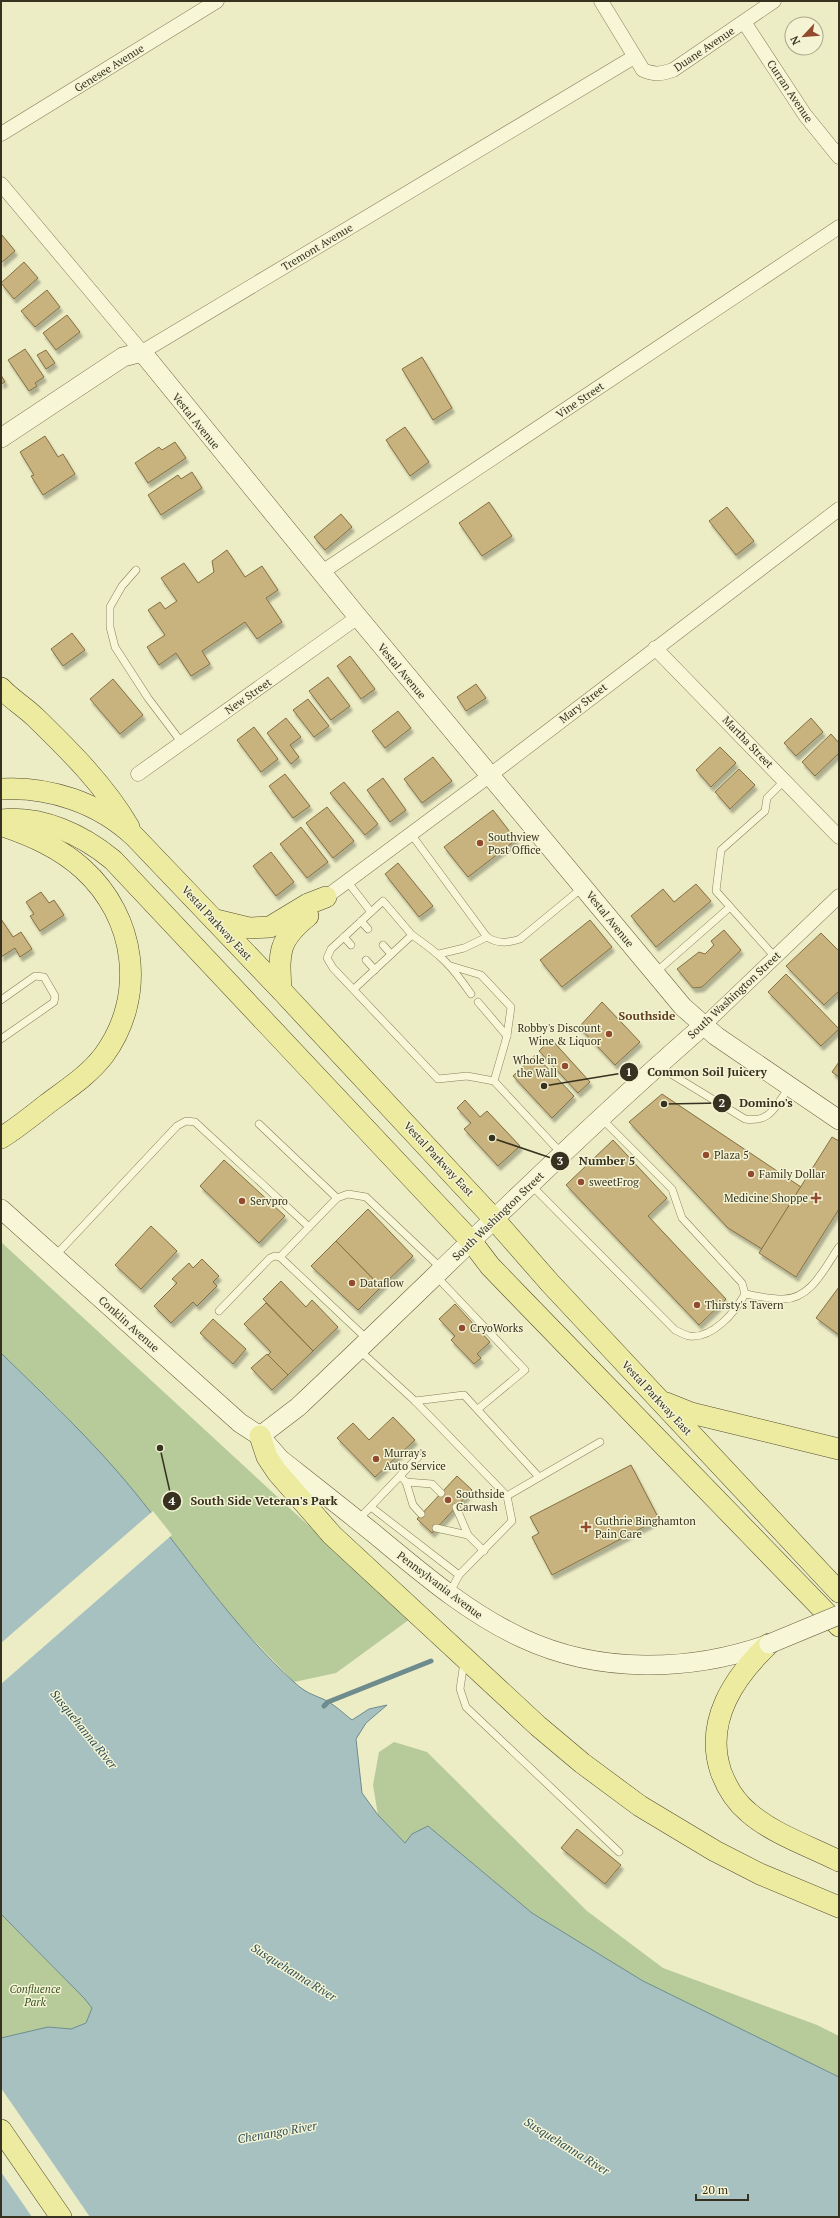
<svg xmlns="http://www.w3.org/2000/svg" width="840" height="2218" viewBox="0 0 840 2218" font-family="'PT Serif',serif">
<defs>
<filter id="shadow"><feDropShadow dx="2.5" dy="4.5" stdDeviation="1" flood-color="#0004"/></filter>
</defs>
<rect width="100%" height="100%" fill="#ececc5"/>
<!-- green -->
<g fill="#b6ca9a">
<polygon points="1,1242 410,1619 336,1673 294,1682 237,1623 132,1489 58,1408 1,1353"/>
<polygon points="394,1742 427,1752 587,1911 663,1968 817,2025 839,2036 839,2077 643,1981 532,1913 428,1826 405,1844 378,1815 373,1785 379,1752"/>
<polygon points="1,1914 84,1998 92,2008 86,2023 71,2029 48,2027 1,2038"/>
</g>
<!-- water -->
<path fill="#a7c0c0" stroke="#6e8c8e" d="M 1,1353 C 46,1397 93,1441 133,1490 C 186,1555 233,1627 295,1683 C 305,1692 311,1694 323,1699 C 334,1704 343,1713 352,1720 L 369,1709 L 387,1705 L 366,1723 L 356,1739 L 362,1793 L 378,1815 L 405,1843 L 412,1834 L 428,1826 L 532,1913 L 643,1981 L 839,2077 L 839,2217 L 1,2217 L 1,2038 L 48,2027 L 71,2029 L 86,2023 L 92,2008 L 84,1998 L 1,1914 Z"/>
<!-- pier -->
<g fill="#ececc5">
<polygon points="153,1511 172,1535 1,1684 1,1643"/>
<polygon points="1,2088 90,2217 32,2217 1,2172"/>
</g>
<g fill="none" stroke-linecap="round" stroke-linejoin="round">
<!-- stream -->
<polyline stroke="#6e8c8e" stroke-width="5" points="324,1706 328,1702 431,1661"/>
</g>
<!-- building -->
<g fill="#c8b27d" stroke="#847043" filter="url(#shadow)">
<polygon points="2,235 15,251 1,263 1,236"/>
<polygon points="24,262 38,278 14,299 1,283"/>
<polygon points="47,290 60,307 35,327 21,311"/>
<polygon points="67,315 80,332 56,350 43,333"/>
<polygon points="25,349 44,377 35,383 37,386 29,391 8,360"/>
<polygon points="46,350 55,363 46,369 37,355"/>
<polygon points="422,357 452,408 433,420 402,369"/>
<polygon points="1,375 5,382 1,384"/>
<polygon points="405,427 429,462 410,476 386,440"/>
<polygon points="45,436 58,457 63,454 75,474 43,495 31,476 34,475 20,452"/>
<polygon points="175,442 186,458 148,483 135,463 159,447 162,450"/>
<polygon points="192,472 202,488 161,515 148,495 178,475 181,479"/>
<polygon points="489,502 512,536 482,556 459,523"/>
<polygon points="727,507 754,541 736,555 709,521"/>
<polygon points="341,514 352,527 325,550 314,537"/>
<polygon points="227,550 245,577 262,566 278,590 266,598 282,622 257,639 245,622 202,651 210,664 191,676 176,653 159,665 147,647 165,635 148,610 160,602 165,609 177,601 161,578 184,563 198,583 214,572 212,561"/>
<polygon points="72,633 85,650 63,666 51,649"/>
<polygon points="350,656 375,689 361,699 337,666"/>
<polygon points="328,677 350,706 331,720 309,691"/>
<polygon points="113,679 143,715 120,734 90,699"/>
<polygon points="476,684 486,698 466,711 457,697"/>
<polygon points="308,699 329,726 314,737 293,710"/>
<polygon points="398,711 411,728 385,748 372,731"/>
<polygon points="286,718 301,737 290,745 299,757 291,764 267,733"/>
<polygon points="811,718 823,732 796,756 784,743"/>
<polygon points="254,727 278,759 261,772 237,740"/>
<polygon points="831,734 839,743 839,753 815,776 802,762"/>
<polygon points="720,747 736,763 711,787 696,770"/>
<polygon points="433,757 452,781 422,803 404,779"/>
<polygon points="739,769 755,785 730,809 715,792"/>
<polygon points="285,774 310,806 293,818 269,786"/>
<polygon points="383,778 406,810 390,822 367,790"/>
<polygon points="344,782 378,824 365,835 330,793"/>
<polygon points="327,807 354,841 333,858 306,823"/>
<polygon points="493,810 516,840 468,877 444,847"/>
<polygon points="301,827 328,862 307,878 280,844"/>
<polygon points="271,852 294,882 276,896 253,866"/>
<polygon points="398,863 433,906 419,917 385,874"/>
<polygon points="696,884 711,901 656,947 631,916 663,889 674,902"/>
<polygon points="41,892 49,903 54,900 64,915 40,931 30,916 34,914 26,902"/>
<polygon points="1,919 13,937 21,932 32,949 20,957 15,948 1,957"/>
<polygon points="590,920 612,947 562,987 540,960"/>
<polygon points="724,930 741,950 702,987 693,988 677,969 699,952 705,954 714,945 711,941"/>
<polygon points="821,933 839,951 839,991 824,1005 786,966"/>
<polygon points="786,974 839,1029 821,1046 768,992"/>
<polygon points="602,1002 640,1042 615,1065 579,1027"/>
<polygon points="551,1039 590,1082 578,1093 539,1051"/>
<polygon points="535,1055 574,1096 552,1118 513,1076"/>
<polygon points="839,1062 839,1077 832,1072"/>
<polygon points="662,1094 801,1187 762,1249 728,1228 629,1122"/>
<polygon points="465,1100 480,1117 487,1111 520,1146 498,1166 464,1129 471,1123 457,1108"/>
<polygon points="832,1137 839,1141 839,1209 796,1277 759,1253"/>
<polygon points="613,1140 667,1198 648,1216 726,1299 699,1325 566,1185"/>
<polygon points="224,1160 285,1216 259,1243 200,1186"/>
<polygon points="368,1209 413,1256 381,1287 336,1241"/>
<polygon points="151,1226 177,1251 141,1289 115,1265"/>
<polygon points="336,1241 381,1287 358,1310 311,1266"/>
<polygon points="202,1259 219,1276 213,1282 217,1286 197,1306 193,1302 171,1323 154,1306 177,1283 172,1279 189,1263 193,1268"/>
<polygon points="281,1281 306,1307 312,1300 338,1327 313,1351 263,1299"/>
<polygon points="839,1287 839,1335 816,1318"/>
<polygon points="266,1303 313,1351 288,1375 268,1355 271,1352 244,1324"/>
<polygon points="455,1304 490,1342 477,1354 481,1358 474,1364 451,1340 455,1336 439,1319"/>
<polygon points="213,1319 246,1349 233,1364 200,1333"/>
<polygon points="267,1354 288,1375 272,1390 251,1368"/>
<polygon points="393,1417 415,1440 375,1477 337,1438 353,1423 369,1440"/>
<polygon points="631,1465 659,1519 552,1575 532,1537 539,1533 530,1517"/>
<polygon points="457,1476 472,1490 432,1533 417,1519"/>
<polygon points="577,1829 621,1865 605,1884 561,1848"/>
</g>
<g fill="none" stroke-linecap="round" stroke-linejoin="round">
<!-- lane casing -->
<g stroke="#867f5c" stroke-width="8">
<g id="lane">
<polyline points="136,570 122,586 110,607 110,627 115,647 148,698 182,743"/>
<path d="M 411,834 L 487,937 C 498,944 508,943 520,939 L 582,888"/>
<polyline points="347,881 371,912"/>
<polyline points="361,921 368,929"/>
<polyline points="412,935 383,901 331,949 327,958 333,968 438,1079 467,1076 494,1081 562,1154"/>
<polyline points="344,937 351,945"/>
<polyline points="383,945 391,954"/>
<polyline points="439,954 464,948 487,937"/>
<polyline points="775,957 716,891 721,850 765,811 767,798 785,780"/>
<polyline points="366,960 375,970"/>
<polyline points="451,966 481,975 511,1007 507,1036 494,1081"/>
<polyline points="655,973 730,907"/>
<path d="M 354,989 L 412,935 C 441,955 451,965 471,994"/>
<polyline points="1,1000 35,976 44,977 55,996 54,1002 1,1039"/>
<polyline points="478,1002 507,1036"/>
<path d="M 658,1066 L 745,1119 C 771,1123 775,1106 789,1088"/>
<polyline points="259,1124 337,1198"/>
<path d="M 530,1184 L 675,1330 C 679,1332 685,1335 689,1336 C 713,1339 735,1312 745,1294 L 742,1283 L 682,1218 L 672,1189 L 602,1119"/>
<polyline points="55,1256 177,1126 186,1121 195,1122 309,1227"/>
<polyline points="436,1276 525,1370 478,1409"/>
<path d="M 745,1294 C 757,1296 770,1299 782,1299 C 811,1300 825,1267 839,1247"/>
<polyline points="219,1311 270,1258 275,1256 280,1257"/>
<polyline points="367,1339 280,1257 337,1198 348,1194 366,1197 442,1269"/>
<polyline points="359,1350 415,1401 507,1496 512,1521 459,1575 449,1594"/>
<polyline points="415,1401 464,1395 539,1477"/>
<polyline points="400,1476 406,1482 413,1505 421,1514"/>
<polyline points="406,1482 432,1484 441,1493"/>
<polyline points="507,1496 600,1442"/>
<polyline points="371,1507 459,1575"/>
<polyline points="456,1507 468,1535 484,1551"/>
<polyline points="358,1520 418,1457"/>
<polyline points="436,1528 468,1535"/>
<polyline points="464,1662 460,1689 466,1707 619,1852"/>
</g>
</g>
<!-- street casing -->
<g stroke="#867f5c" stroke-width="15">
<g id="street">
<path d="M 601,1 L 643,70 C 654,75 661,74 673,70 L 774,1"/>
<polyline points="744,22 805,115 839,157"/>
<polyline points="1,134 217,1"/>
<polyline points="1,184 142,352 634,57"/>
<polyline points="322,572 839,227"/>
<polyline points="655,648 839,837"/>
<polyline points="138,774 358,617"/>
<polyline points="326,897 489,776 839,509"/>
<polyline points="704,1025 839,896"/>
</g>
</g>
<!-- secondary casing -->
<g stroke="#68603f" stroke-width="20">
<g id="secondary">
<polyline points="1,438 123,357 142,352 358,617 683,1007 716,1036 839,1120"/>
<path d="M 1,1209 L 240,1423 L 260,1436 L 280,1459 C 313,1485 345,1510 377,1536 C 423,1574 468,1613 522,1638 C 599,1674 690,1672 769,1644"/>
<path d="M 260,1436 L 298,1407 C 433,1280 564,1147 704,1025"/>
</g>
</g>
<!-- primary casing -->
<g stroke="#544c30" stroke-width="22">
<g id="primary">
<path d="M 1,688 C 11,699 25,707 36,718 C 70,751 105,786 129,827"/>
<path d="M 1,789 C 49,786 99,803 134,836 L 281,990 L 494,1219 L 550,1283 L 839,1592"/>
<path d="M 1,820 C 41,815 83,835 113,860 L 471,1241 L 490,1266 L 517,1294 L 839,1626"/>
<polyline points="216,920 249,928 270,927 308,904 326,897"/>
<path d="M 281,990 C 279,953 277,941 308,916"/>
<path d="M 1,1138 C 17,1128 32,1116 47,1104 C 67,1089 89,1075 104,1055 C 147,996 136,917 83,869 C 60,848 32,836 3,826"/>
<polyline points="666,1403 691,1413 839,1449"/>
<polyline points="260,1436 267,1457 277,1472 332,1535 538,1726 582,1763 640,1806 715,1851 760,1874 839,1907"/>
<path d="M 769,1644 C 734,1677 704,1722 721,1772 C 727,1788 736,1802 748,1812 C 773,1834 809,1846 839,1861"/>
<polyline points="1,2130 61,2217"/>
</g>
</g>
<!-- lane -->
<use href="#lane" stroke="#f7f7d8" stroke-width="7"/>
<!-- street -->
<use href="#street" stroke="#f7f7d8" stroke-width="14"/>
<!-- secondary -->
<use href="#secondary" stroke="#f7f7d8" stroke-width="19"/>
<!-- primary -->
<use href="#primary" stroke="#edeb9f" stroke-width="21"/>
<!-- secondary-bridge casing -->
<g stroke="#68603f" stroke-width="20" stroke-linecap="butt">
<polyline id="secondary-bridge" points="769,1644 839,1615"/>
</g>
<!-- secondary-bridge -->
<use href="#secondary-bridge" stroke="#f7f7d8" stroke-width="19"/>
</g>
<!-- markers -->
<g fill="#934b2f" stroke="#f4f4d5" stroke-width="1.5">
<circle cx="480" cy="843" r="4"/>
<circle cx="609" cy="1034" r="4"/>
<circle cx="565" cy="1066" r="4"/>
<circle cx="706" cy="1155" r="4"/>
<circle cx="751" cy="1174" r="4"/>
<circle cx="581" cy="1182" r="4"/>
<path d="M814 1192h4v4h4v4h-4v4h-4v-4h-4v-4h4z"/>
<circle cx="242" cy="1201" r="4"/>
<circle cx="352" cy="1283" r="4"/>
<circle cx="697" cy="1305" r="4"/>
<circle cx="462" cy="1328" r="4"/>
<circle cx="376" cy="1459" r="4"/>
<circle cx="448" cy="1500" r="4"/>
<path d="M584 1521h4v4h4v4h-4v4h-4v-4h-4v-4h4z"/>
</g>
<g text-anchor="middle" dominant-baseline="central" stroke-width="3" stroke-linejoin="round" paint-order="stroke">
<!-- street labels -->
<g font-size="11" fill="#37321f" stroke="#f4f4d5">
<text transform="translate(704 49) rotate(-34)">Duane Avenue</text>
<text transform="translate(109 68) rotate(-32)">Genesee Avenue</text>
<text transform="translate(790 91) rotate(56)">Curran Avenue</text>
<text transform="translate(317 247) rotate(-31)">Tremont Avenue</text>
<text transform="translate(580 400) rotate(-34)">Vine Street</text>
<text transform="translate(196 421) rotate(51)">Vestal Avenue</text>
<text transform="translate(402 671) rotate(50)">Vestal Avenue</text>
<text transform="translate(248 696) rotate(-35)">New Street</text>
<text transform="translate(583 703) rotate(-38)">Mary Street</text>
<text transform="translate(748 742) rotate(46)">Martha Street</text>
<text transform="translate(610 919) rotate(51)">Vestal Avenue</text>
<text transform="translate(217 923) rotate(47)">Vestal Parkway East</text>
<text transform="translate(734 995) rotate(-43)">South Washington Street</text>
<text transform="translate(439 1159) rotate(47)">Vestal Parkway East</text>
<text transform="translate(498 1216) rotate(-44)">South Washington Street</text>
<text transform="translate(129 1324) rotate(42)">Conklin Avenue</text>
<text transform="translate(657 1398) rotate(47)">Vestal Parkway East</text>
<text transform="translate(440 1585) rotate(37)">Pennsylvania Avenue</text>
</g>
<!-- poi labels -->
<g font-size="11" fill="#37321f" stroke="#f4f4d5" text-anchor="start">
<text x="488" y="837">Southview<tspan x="488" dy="13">Post Office</tspan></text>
<text x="601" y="1028" text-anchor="end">Robby's Discount<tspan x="601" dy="13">Wine &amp; Liquor</tspan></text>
<text x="557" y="1060" text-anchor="end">Whole in<tspan x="557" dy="13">the Wall</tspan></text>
<text x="714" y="1155">Plaza 5</text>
<text x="759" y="1174">Family Dollar</text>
<text x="589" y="1182">sweetFrog</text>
<text x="808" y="1198" text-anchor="end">Medicine Shoppe</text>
<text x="250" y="1201">Servpro</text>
<text x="360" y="1283">Dataflow</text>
<text x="705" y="1305">Thirsty's Tavern</text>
<text x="470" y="1328">CryoWorks</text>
<text x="384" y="1453">Murray's<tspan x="384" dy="13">Auto Service</tspan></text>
<text x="456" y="1494">Southside<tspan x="456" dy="13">Carwash</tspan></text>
<text x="595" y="1521">Guthrie Binghamton<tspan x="595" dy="13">Pain Care</tspan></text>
</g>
<!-- park labels -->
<g font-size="11" font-style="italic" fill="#3b5327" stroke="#f4f4d5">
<text x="35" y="1989">Confluence<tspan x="35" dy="13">Park</tspan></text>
</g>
<!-- neighbourhood labels -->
<g font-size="12" font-weight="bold" fill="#624121" stroke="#f4f4d5">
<text x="647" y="1015">Southside</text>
</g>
<!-- water labels -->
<g font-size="12" font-style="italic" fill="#2f4e56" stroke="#f4f4d5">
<text transform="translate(84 1729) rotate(51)">Susquehanna River</text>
<text transform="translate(294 1972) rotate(32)">Susquehanna River</text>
<text transform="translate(277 2132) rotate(-10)">Chenango River</text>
<text transform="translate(567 2146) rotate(32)">Susquehanna River</text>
</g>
</g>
<!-- callouts -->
<path fill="none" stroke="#37321f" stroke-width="1.5" d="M544 1086L629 1072M664 1104L722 1103M492 1138L560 1161M160 1448L172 1501"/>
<g fill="#37321f" stroke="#f4f4d5" stroke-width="1.5">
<circle cx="544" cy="1086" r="4"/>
<circle cx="664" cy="1104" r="4"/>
<circle cx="492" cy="1138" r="4"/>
<circle cx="160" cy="1448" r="4"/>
<circle cx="629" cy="1072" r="10"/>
<circle cx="722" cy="1103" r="10"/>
<circle cx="560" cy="1161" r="10"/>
<circle cx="172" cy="1501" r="10"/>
</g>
<g font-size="12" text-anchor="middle" font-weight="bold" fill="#fff">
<text x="629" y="1076">1</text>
<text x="722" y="1107">2</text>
<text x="560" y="1165">3</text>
<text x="172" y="1505">4</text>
</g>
<g font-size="12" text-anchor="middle" font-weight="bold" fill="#37321f" stroke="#f4f4d5" stroke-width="3" stroke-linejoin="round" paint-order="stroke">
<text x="707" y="1076">Common Soil Juicery</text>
<text x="766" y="1107">Domino's</text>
<text x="607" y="1165">Number 5</text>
<text x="264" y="1505">South Side Veteran's Park</text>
</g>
<!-- border -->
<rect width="840" height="2218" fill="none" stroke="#37321f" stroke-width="4"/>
<!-- north arrow -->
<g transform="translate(804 36) rotate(244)"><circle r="19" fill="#f4f4d5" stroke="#a8a68c"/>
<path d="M0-3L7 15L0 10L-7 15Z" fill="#934b2f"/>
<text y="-6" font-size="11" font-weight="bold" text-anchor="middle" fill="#37321f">N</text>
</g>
<!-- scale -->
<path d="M696 2194v6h52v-6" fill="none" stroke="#37321f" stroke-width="2"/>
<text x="702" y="2194" font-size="12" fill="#37321f" stroke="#f4f4d5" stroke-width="3" paint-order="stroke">20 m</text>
</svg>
